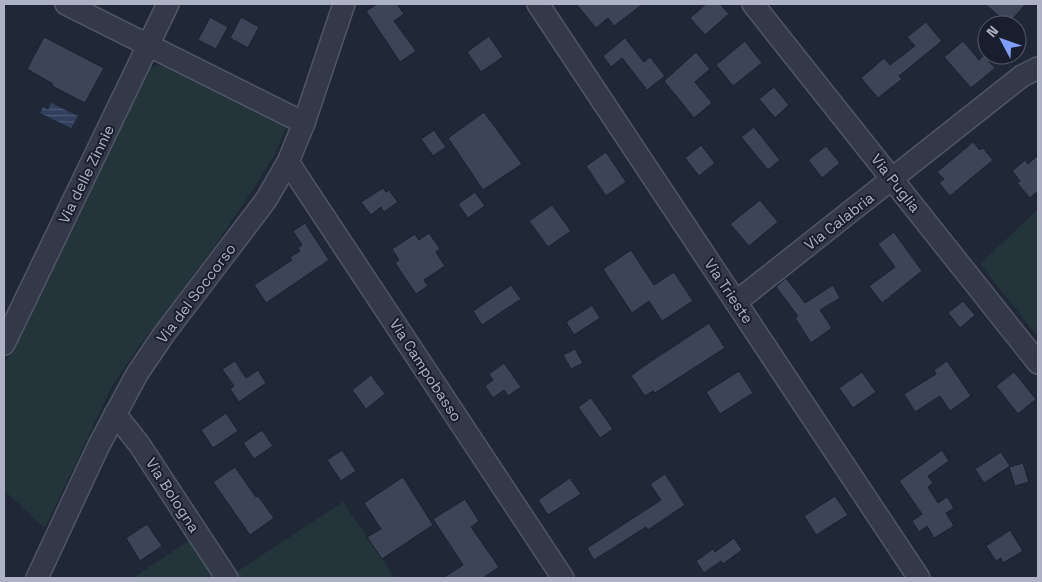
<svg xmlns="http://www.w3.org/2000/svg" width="1042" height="582" viewBox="0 0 1042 582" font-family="'Space Grotesk',sans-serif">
<defs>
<pattern id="water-rules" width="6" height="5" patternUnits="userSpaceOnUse" patternTransform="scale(1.25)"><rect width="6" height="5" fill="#313e5d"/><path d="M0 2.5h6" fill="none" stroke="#4c5873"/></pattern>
</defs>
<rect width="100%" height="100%" fill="#202737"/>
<!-- green -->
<g fill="#23353a">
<polygon points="167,62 288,123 274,156 250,194 210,253 137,349 112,386 48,522 44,528 4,490 4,365 148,69"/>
<polygon points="1038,209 1038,337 980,264"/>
<polygon points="343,502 395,578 238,578 235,573"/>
<polygon points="190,540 216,578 133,578"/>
</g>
<!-- water -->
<polygon fill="url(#water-rules)" points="51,103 78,116 71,128 40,113 43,107 48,110"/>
<!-- building -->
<g fill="#3c4458" stroke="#1b202e">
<polygon points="377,4 397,4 404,14 394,21 416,51 400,62 366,11"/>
<polygon points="576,4 643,4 614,26 608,18 596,28"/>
<polygon points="706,4 720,4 729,14 705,35 690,18"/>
<polygon points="985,4 1026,4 1008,24"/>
<polygon points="210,17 228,27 216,49 198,40"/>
<polygon points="241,17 259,27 248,48 230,38"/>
<polygon points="926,22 942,41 899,76 902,79 878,98 861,78 884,58 890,65 915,46 907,37"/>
<polygon points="489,36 503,57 481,72 467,52"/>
<polygon points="44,37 104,68 85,103 52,86 53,84 27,69"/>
<polygon points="625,38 644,62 650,57 665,76 647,90 622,58 611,67 603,56"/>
<polygon points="745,41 762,63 733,86 716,65"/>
<polygon points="963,41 979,60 984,55 995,68 971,88 944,57"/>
<polygon points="696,52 710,69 695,82 712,103 694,118 664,81"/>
<polygon points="774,87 789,105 775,118 759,99"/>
<polygon points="484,112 522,164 483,190 448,138"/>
<polygon points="754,127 780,160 768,170 741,137"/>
<polygon points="434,130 446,147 433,156 421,139"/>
<polygon points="973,142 980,150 983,148 993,160 950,196 939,183 944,179 937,172"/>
<polygon points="701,145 715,163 699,176 685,158"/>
<polygon points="826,146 840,163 822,178 808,160"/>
<polygon points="606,152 626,182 606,196 586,166"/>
<polygon points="1038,155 1038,191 1030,198 1017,183 1020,181 1012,171 1025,160 1028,164"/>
<polygon points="383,188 386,192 389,190 398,202 384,212 381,207 371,215 361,202"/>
<polygon points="475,192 485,206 468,218 458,204"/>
<polygon points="760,200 778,222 749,246 730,224"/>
<polygon points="552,205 571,231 548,247 529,221"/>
<polygon points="305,223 329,260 266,303 254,285 292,260 290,257 300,251 298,248 302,245 293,231"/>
<polygon points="894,232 922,271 882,303 869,286 895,267 878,244"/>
<polygon points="429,233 440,249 436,252 445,266 424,280 428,286 416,294 395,263 399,260 392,249 415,234 419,240"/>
<polygon points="631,250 654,285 674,272 693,301 662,321 649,301 632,313 603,269"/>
<polygon points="786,278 805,303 833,285 840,298 820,310 832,328 811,343 795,318 798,316 776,287"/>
<polygon points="511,285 521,299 482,325 473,311"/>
<polygon points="963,301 975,315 960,328 948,313"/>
<polygon points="592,305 600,318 574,335 566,322"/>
<polygon points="709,323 725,348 655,393 653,391 645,396 631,376 641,368"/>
<polygon points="575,349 583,363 571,369 563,355"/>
<polygon points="235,361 246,378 258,370 266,383 239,402 230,389 234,386 222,369"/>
<polygon points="947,361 971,396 950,411 940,396 915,412 904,394 936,374 934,370"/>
<polygon points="504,363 521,387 508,396 504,390 493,398 485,386 493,380 489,374"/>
<polygon points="739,371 753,393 720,414 706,392"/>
<polygon points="862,372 876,392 853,408 839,388"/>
<polygon points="1014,372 1036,399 1018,414 996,386"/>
<polygon points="371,375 385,394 366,409 352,390"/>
<polygon points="591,398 613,429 600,438 578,407"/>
<polygon points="226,413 238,431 213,448 201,430"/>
<polygon points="262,430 273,446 254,459 243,443"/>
<polygon points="342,450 356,471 341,481 327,460"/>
<polygon points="942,450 949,461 928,476 933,483 928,487 938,503 947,497 954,508 946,513 954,526 934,538 927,526 919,532 912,521 922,514 899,481"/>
<polygon points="1001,452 1010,466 984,483 975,469"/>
<polygon points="1023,463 1029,482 1015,486 1009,467"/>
<polygon points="235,467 256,497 258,496 274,518 250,535 213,482"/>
<polygon points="665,474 685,505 648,530 646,527 594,560 587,548 661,500 650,484"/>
<polygon points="403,477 433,525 382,559 367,537 381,529 364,503"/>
<polygon points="570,478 581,494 548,515 538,500"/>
<polygon points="835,496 848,515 816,535 804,516"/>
<polygon points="465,499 479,521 471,527 499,567 483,578 443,578 463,565 433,519"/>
<polygon points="147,524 162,546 140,561 126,538"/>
<polygon points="1010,530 1023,551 1003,563 1001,558 996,561 986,546"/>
<polygon points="734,538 742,550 723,564 721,561 704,573 696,561 713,549 715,552"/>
</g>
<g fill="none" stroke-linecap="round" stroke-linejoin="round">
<!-- minor casing -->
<g stroke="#515666" stroke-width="24">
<g id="minor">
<polyline points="66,4 304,123"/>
<polyline points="538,4 919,578"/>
<polyline points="753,4 1038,363"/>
<polyline points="288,162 563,578"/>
<polyline points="736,302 1022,76 1038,68"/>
<polyline points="4,344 168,4"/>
<polyline points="115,414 139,444 227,578"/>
<polyline points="37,578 99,445 137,374 164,334 266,200 288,162 304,123 344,4"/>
</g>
</g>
<!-- minor -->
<use href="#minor" stroke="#333948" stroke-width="21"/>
</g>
<g text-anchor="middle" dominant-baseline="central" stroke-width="4" stroke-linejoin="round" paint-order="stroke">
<!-- street labels -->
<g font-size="15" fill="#adb3c5" stroke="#191e2c">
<text transform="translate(86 174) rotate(-64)">Via delle Zinnie</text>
<text transform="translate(896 183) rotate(52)">Via Puglia</text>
<text transform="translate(839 221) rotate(-38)">Via Calabria</text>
<text transform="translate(729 291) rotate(56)">Via Trieste</text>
<text transform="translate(196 293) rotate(-53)">Via del Soccorso</text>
<text transform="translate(426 370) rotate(57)">Via Campobasso</text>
<text transform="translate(173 495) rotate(57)">Via Bologna</text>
</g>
</g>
<!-- border -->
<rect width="1042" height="582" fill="none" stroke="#adb3c5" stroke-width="10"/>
<!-- north arrow -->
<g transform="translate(1002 40) rotate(311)"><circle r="24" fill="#191e2c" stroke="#545a69"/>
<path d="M0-4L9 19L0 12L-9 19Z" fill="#7e9ef9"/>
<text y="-8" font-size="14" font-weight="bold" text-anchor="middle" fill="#adb3c5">N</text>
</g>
</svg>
